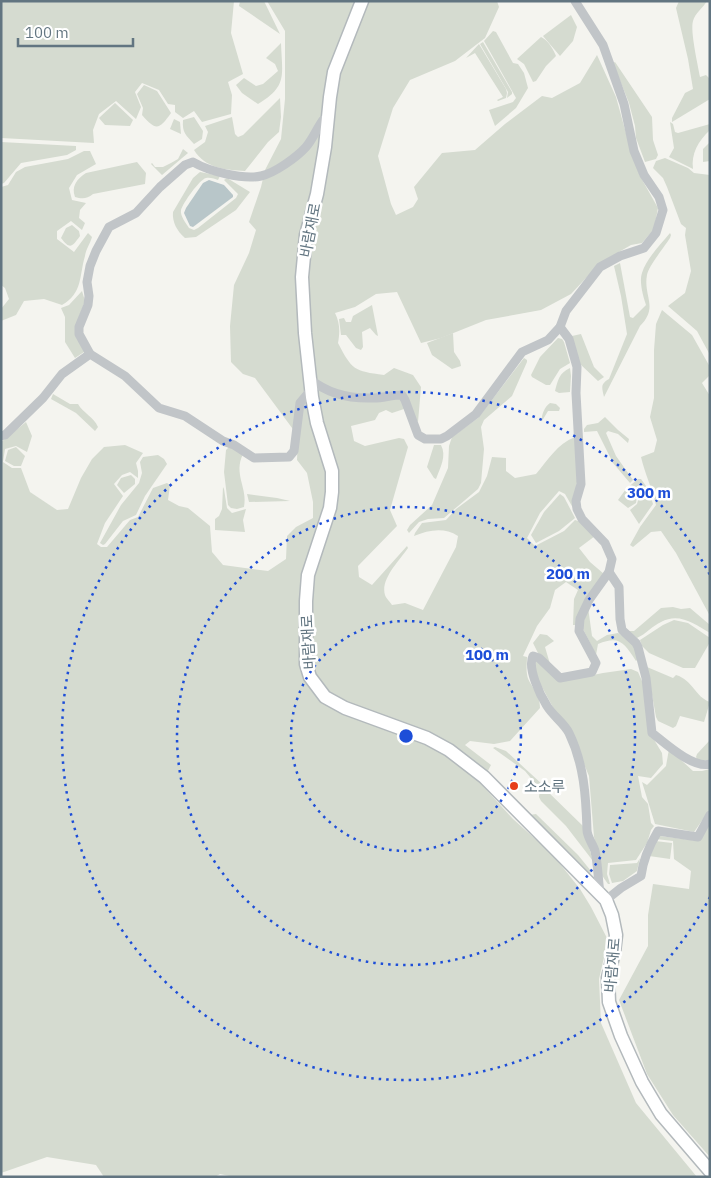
<svg xmlns="http://www.w3.org/2000/svg" width="711" height="1178" viewBox="0 0 711 1178" font-family="'IBM Plex Sans','Noto Sans KR',sans-serif">
<rect width="100%" height="100%" fill="#f4f4ef"/>
<!-- green -->
<g fill="#d5dbd0">
<polygon points="1,1 234,1 231,33 243,74 228,82 232,95 231,114 202,122 194,111 183,118 175,112 175,105 168,104 159,90 142,83 135,92 141,107 136,119 116,101 99,114 93,130 94,143 1,138"/>
<polygon points="240,1 264,1 280,34 239,6"/>
<path d="M 267,1 L 497,1 L 499,7 L 485,38 L 455,61 L 410,80 L 393,108 L 378,156 L 391,204 L 396,215 L 413,207 L 418,199 L 414,187 L 442,153 L 475,150 L 505,124 L 542,96 L 552,98 L 580,83 L 597,55 L 616,97 L 629,144 L 640,176 L 658,208 L 654,229 L 642,243 L 631,245 L 600,263 L 571,294 L 541,310 L 486,320 L 441,338 L 421,343 L 397,292 L 376,294 L 355,307 L 335,313 C 340,323 340,332 338,343 C 352,370 354,371 384,375 L 394,368 L 413,375 L 421,387 L 418,422 L 410,407 L 392,413 L 386,410 L 379,413 L 375,420 L 351,426 L 354,441 L 365,446 L 399,438 L 404,439 L 408,447 L 390,510 L 397,526 L 358,566 L 359,577 L 372,585 L 407,546 L 408,548 C 400,560 380,579 385,595 C 386,598 390,602 392,605 L 405,603 L 423,610 L 456,547 L 458,536 C 444,527 429,530 414,536 L 415,533 L 422,523 L 446,520 L 456,509 L 479,492 L 487,476 L 492,457 L 506,458 L 506,471 L 515,478 L 536,474 C 548,460 557,444 575,437 L 577,482 L 573,508 L 565,494 L 559,491 L 540,513 L 527,538 L 535,546 L 564,531 L 575,520 L 581,522 L 595,536 L 579,548 L 590,562 L 604,574 L 576,625 L 573,625 L 574,599 L 578,590 L 566,582 L 555,590 L 550,608 L 537,626 L 523,656 L 527,657 C 527,662 526,669 527,674 C 528,685 540,691 540,708 L 510,741 L 494,744 L 470,741 L 465,745 L 491,765 L 481,784 L 513,819 L 553,855 L 580,889 L 591,907 L 608,940 L 599,979 L 601,1023 L 636,1103 L 697,1177 L 234,1177 L 220,1174 L 215,1177 L 104,1177 L 96,1165 L 47,1157 L 1,1173 L 1,442 L 26,422 L 32,436 L 27,452 L 16,446 L 5,449 L 3,462 L 12,468 L 21,468 L 30,492 L 57,510 L 68,509 L 81,478 L 92,459 L 104,447 L 125,445 L 143,453 L 136,463 L 138,471 L 138,478 L 130,472 L 122,475 L 114,484 L 123,496 L 105,523 L 97,544 L 101,547 L 107,547 L 130,520 L 138,517 L 153,488 L 167,483 L 170,485 L 168,500 L 179,506 L 188,508 L 210,526 L 212,552 L 223,565 L 268,571 L 286,559 L 287,536 L 296,527 L 313,518 L 313,502 L 307,473 L 297,460 L 298,436 L 255,378 L 243,374 L 231,362 L 230,326 L 234,285 L 249,253 L 256,230 L 249,222 L 261,187 L 265,170 L 281,139 L 285,99 L 285,31 Z"/>
<path d="M 679,1 L 707,1 C 703,8 695,13 693,21 C 690,31 698,65 700,77 L 706,75 L 710,79 L 710,99 L 672,122 L 672,118 L 685,93 L 693,89 L 688,59 L 676,8 Z"/>
<polygon points="571,15 577,27 573,41 560,56 543,36"/>
<polygon points="493,31 496,32 513,63 518,64 524,73 528,88 516,108 495,126 489,110 513,102 516,98 484,41"/>
<path d="M 541,37 C 548,40 553,49 556,56 L 546,66 L 536,81 L 533,82 L 524,64 L 517,59 Z"/>
<polygon points="483,42 512,92 512,94 507,98 508,92 480,44"/>
<path d="M 281,43 C 282,75 288,86 258,104 L 242,93 L 236,85 L 244,78 L 256,86 L 263,84 L 278,71 L 275,64 L 266,58 Z"/>
<polygon points="479,44 506,89 507,93 506,98 498,101 497,100 503,97 475,53 466,58"/>
<polygon points="615,62 652,117 653,140 658,155 656,159 645,162 636,138 635,126 629,103 613,63"/>
<path d="M 144,85 L 157,91 L 171,113 C 159,130 156,131 142,115 L 143,108 L 137,94 Z"/>
<path d="M 280,98 L 281,117 L 279,132 L 268,142 L 245,171 C 225,170 205,168 194,150 L 205,142 L 208,132 L 205,126 L 232,117 L 235,134 L 238,137 L 243,135 Z"/>
<polygon points="115,103 133,120 130,126 105,125 99,118"/>
<path d="M 194,117 L 203,131 L 202,139 L 194,144 C 186,135 182,133 183,120 Z"/>
<polygon points="174,119 180,122 181,134 170,129"/>
<path d="M 670,122 L 673,124 L 675,132 L 678,133 L 710,124 L 710,130 C 698,141 691,154 693,169 L 669,157 L 674,148 Z"/>
<polygon points="1,142 76,146 76,150 67,155 21,163 4,183 1,184"/>
<polygon points="710,142 710,161 703,162 703,149"/>
<polygon points="183,149 188,153 162,175 151,164 152,163 155,167 163,167 171,163 178,159"/>
<path d="M 84,151 L 90,151 L 96,164 L 77,175 L 69,188 L 72,200 L 86,203 L 80,210 L 79,218 L 85,223 L 82,230 L 71,221 L 57,231 L 57,239 L 74,252 L 88,233 L 92,237 C 90,244 86,249 85,256 C 79,276 83,293 62,305 L 44,299 L 24,301 L 16,315 L 1,321 L 1,309 L 9,299 L 5,288 L 1,285 L 1,187 L 8,185 L 16,172 L 25,167 L 68,159 Z"/>
<polygon points="665,158 688,168 694,173 710,175 710,355 697,331 668,306 685,293 691,271 685,235 686,228 681,224 667,187 663,178 653,168 656,161"/>
<path d="M 137,162 L 146,173 L 145,184 L 93,194 C 87,199 82,199 75,197 C 71,186 77,179 86,173 Z"/>
<path d="M 200,172 L 220,176 L 218,180 C 215,179 210,177 206,178 C 199,180 183,203 181,210 C 180,216 186,223 189,228 L 194,230 L 198,228 L 236,198 L 238,194 L 224,180 L 227,178 L 250,192 L 236,210 L 196,237 L 185,238 C 177,231 172,222 173,212 L 193,178 Z"/>
<path d="M 72,225 L 79,231 L 80,236 C 72,247 70,250 61,238 L 66,228 Z"/>
<path d="M 670,233 L 671,235 L 670,238 C 665,246 648,267 647,275 C 643,296 659,307 640,326 L 604,397 C 602,388 600,384 609,379 L 627,334 L 621,296 L 614,266 L 620,263 L 630,317 L 633,318 L 646,305 C 643,296 639,282 642,273 C 646,259 661,244 670,233 Z"/>
<polygon points="82,291 85,301 78,319 84,349 84,352 75,358 65,342 65,317 61,308 69,305"/>
<polygon points="372,305 378,336 376,335 370,328 362,332 363,347 361,350 356,348 346,335 341,335 339,319 344,318 346,322 351,322 353,316"/>
<path d="M 662,310 L 692,335 L 710,367 L 710,375 L 702,383 L 710,396 L 710,616 L 676,553 L 661,531 L 651,532 L 633,547 L 630,545 L 640,527 L 656,505 C 652,488 645,474 641,457 L 654,452 L 657,440 L 650,417 L 654,398 L 654,350 L 656,324 Z"/>
<polygon points="453,333 454,352 460,361 461,366 452,369 432,355 427,343"/>
<polygon points="581,334 594,367 604,377 598,381 579,363 572,336"/>
<polygon points="558,338 562,339 564,342 570,363 560,369 550,385 546,385 532,377 531,375 540,357"/>
<polygon points="524,358 527,360 527,362 512,396 484,420 481,427 484,449 481,483 478,489 444,518 428,519 419,522 409,533 407,530 410,525 432,505 448,468 449,446 452,437 478,418"/>
<path d="M 570,368 L 571,376 L 570,392 L 559,393 L 555,391 C 558,380 559,373 570,368 Z"/>
<path d="M 53,394 L 70,404 L 78,404 C 83,413 94,417 98,427 L 95,431 L 76,413 L 51,399 Z"/>
<path d="M 550,403 L 556,404 L 560,408 L 559,411 L 548,411 L 542,421 C 541,415 545,406 550,403 Z"/>
<polygon points="605,417 618,430 629,439 628,443 618,434 608,431 606,433 616,456 633,480 630,483 613,463 597,431 584,432 584,429 587,425 598,423"/>
<path d="M 434,445 L 441,445 C 447,456 440,468 436,479 L 434,478 L 427,467 Z"/>
<polygon points="16,447 25,456 21,466 14,466 5,461 8,450"/>
<path d="M 229,447 L 243,454 C 233,474 248,488 244,507 L 237,509 L 231,508 L 228,505 L 224,472 L 226,450 Z"/>
<polygon points="158,455 164,459 167,464 145,496 136,515 123,521 105,544 103,545 100,543 121,505 139,483 142,473 140,462 143,457"/>
<polygon points="131,475 135,479 135,484 124,493 117,485 121,478"/>
<polygon points="638,479 641,479 646,486 644,492 637,496 636,503 628,508 618,500 626,489"/>
<polygon points="223,487 224,489 227,508 232,513 246,509 243,520 245,532 215,530 215,519 219,516 222,509"/>
<polygon points="648,488 653,504 639,524 630,510 637,504 639,497 645,494"/>
<polygon points="247,494 277,498 290,501 249,502"/>
<polygon points="560,494 564,497 575,518 559,531 536,543 531,535 544,512"/>
<path d="M 588,607 L 592,636 L 597,641 L 607,635 L 618,633 L 634,643 L 638,659 L 636,661 C 624,643 620,635 598,644 L 596,655 L 582,627 Z"/>
<path d="M 673,607 L 681,609 L 690,608 L 710,625 L 710,633 C 695,624 679,612 661,622 C 652,626 646,634 637,638 L 628,631 L 634,631 L 661,608 Z"/>
<polygon points="674,620 688,623 710,638 710,642 695,668 683,668 649,653 642,646 640,640 663,625"/>
<polygon points="540,634 547,635 554,641 545,647 550,664 538,653 533,643"/>
<polygon points="536,660 550,674 583,677 603,673 631,669 638,672 645,688 647,699 647,728 662,753 663,764 651,778 638,776 642,797 648,804 651,823 654,826 651,830 647,843 636,860 608,863 607,874 610,884 608,884 601,874 600,868 601,861 594,837 589,776 569,728 555,711 536,676"/>
<path d="M 647,667 L 673,678 L 676,675 C 693,680 695,697 710,702 L 704,722 L 680,716 L 676,726 L 673,728 L 658,721 L 656,717 Z"/>
<polygon points="710,740 710,760 698,761 696,757 697,754"/>
<polygon points="495,747 506,751 543,785 544,788 583,826 593,861 566,826 541,801 539,797 540,789 525,771 493,748"/>
<polygon points="669,749 693,771 702,771 710,769 710,809 694,832 655,824 642,782 647,785 666,766"/>
<polygon points="536,814 578,855 591,871 590,874 585,871 529,815"/>
<polygon points="710,823 710,1157 673,1115 647,1074 619,1000 648,946 648,915 653,884 689,889 691,871 674,859 673,841 656,839 660,836 699,841"/>
<polygon points="655,841 672,843 670,859 649,856"/>
<polygon points="640,858 637,871 623,881 612,883 609,874 610,865 637,863"/>
</g>
<!-- water -->
<polygon fill="#b8c6c9" points="209,180 224,185 233,195 233,197 193,227 190,226 184,213 186,208 203,183"/>
<g fill="none" stroke-linecap="round" stroke-linejoin="round">
<!-- secondary casing -->
<g stroke="#b3b9bc" stroke-width="15">
<polyline id="secondary" points="362,1 334,72 330,97 325,147 317,194 306,235 302,277 305,333 312,397 317,423 332,471 332,492 330,508 308,575 306,601 306,664 310,677 325,697 345,708 427,738 449,750 484,777 606,900 612,915 616,935 614,952 608,978 609,1002 621,1036 642,1082 661,1114 710,1171"/>
</g>
<!-- street -->
<g stroke="#c1c5c8" stroke-width="9">
<path d="M 560,327 L 569,339 L 577,367 L 576,393 L 581,484 L 576,501 L 577,509 L 582,519 L 605,543 L 612,559 L 609,572 L 589,600 L 580,619 L 579,631 L 596,663 L 592,672 L 560,678 L 539,658 L 533,656 C 527,668 540,695 547,706 C 553,716 564,723 569,733 C 584,764 586,796 587,830 C 587,837 593,844 595,851 C 598,865 598,879 600,893"/>
<path d="M 90,354 L 79,334 L 79,327 L 88,305 L 89,296 L 87,282 L 90,266 L 96,251 L 109,227 L 136,213 L 160,187 L 185,165 L 193,162 C 208,171 243,180 261,176 C 275,173 297,157 306,147 C 313,139 317,128 323,120 L 328,120"/>
<path d="M 310,379 C 328,394 350,399 374,398 C 384,398 391,395 402,395 L 405,400 L 418,435 L 425,439 L 441,439 L 447,436 L 476,414 L 522,352 L 548,340 L 560,327 L 566,311 L 600,267 L 620,256 L 644,248 L 656,233 L 663,210 L 659,197 L 644,175 L 634,151 L 624,104 L 603,45 L 575,1"/>
<polyline points="1,436 5,435 43,398 62,374 90,354 125,376 159,408 185,416 223,441 234,445 254,458 289,457 294,451 300,403 311,390"/>
<path d="M 609,572 L 619,587 L 620,619 L 622,630 L 636,643 L 638,647 L 646,678 L 652,733 C 665,743 693,769 710,764"/>
<path d="M 606,900 L 621,888 L 641,876 C 643,859 649,846 658,831 L 698,837 L 710,815"/>
</g>
<!-- secondary -->
<use href="#secondary" stroke="#fff" stroke-width="12"/>
</g>
<!-- distance rings -->
<g fill="none" stroke="#1d4ed8" stroke-width="2.5" stroke-dasharray="2.5 5">
<circle cx="406" cy="736" r="115"/>
<circle cx="406" cy="736" r="229"/>
<path d="M710 897A344 344 0 1 1 710 575"/>
</g>
<!-- markers -->
<circle fill="#e73e1c" stroke="#fff" stroke-width="2" cx="514" cy="786" r="5"/>
<g text-anchor="middle" dominant-baseline="central" stroke-width="5" stroke-linejoin="round" paint-order="stroke">
<!-- street labels -->
<g font-size="15" fill="#627581" stroke="#fff">
<text transform="translate(310 230) rotate(-79)">바람재로</text>
<text transform="translate(308 642) rotate(-93)">바람재로</text>
<text transform="translate(612 965) rotate(-85)">바람재로</text>
</g>
<!-- poi labels -->
<g font-size="15" fill="#627581" stroke="#fff" text-anchor="start">
<text x="524" y="786">소소루</text>
</g>
</g>
<circle cx="406" cy="736" r="8" fill="#1d4ed8" stroke="#fff" stroke-width="2.5"/>
<g font-size="15" text-anchor="middle" font-weight="bold" fill="#1d4ed8" stroke="#fff" stroke-width="5" stroke-linejoin="round" paint-order="stroke">
<text x="649" y="498">300 m</text>
<text x="568" y="579">200 m</text>
<text x="487" y="660">100 m</text>
</g>
<!-- border -->
<rect width="711" height="1178" fill="none" stroke="#627581" stroke-width="5"/>
<!-- scale -->
<path d="M18 38v8h115v-8" fill="none" stroke="#627581" stroke-width="2.5"/>
<text x="25" y="38" font-size="15" fill="#627581" stroke="#ffffff" stroke-width="4" paint-order="stroke">100 m</text>
</svg>
